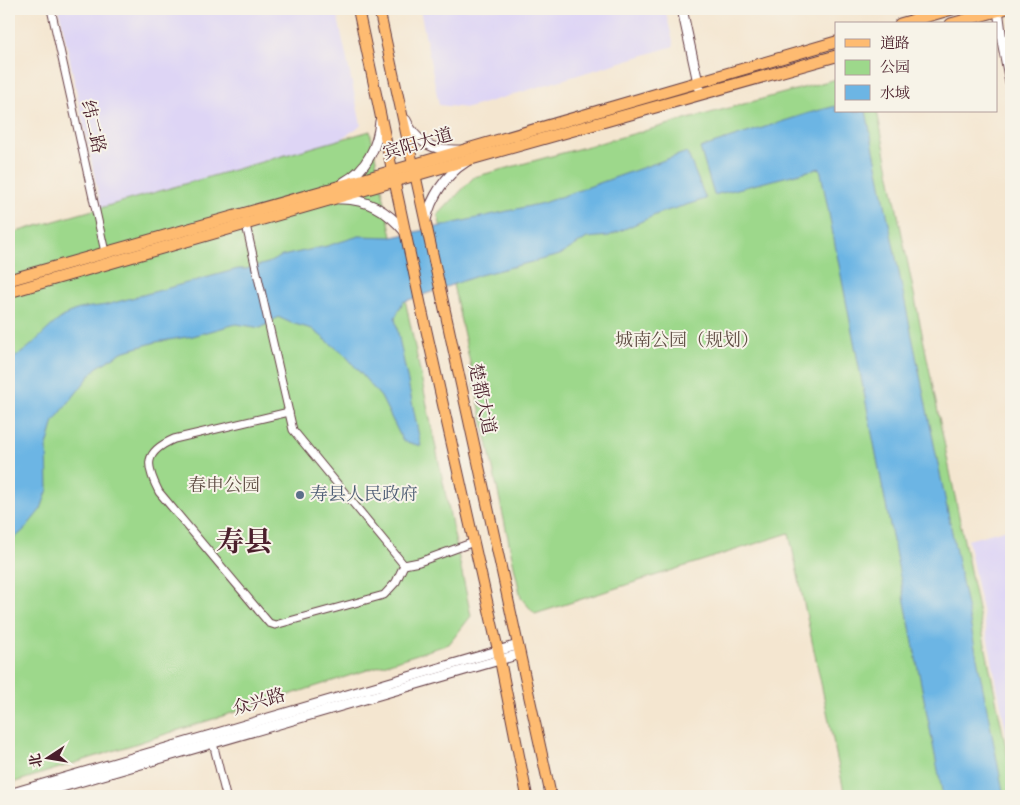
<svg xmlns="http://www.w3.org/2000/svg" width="1020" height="805" viewBox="0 0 1020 805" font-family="Vollkorn,'Noto Serif SC',serif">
<rect width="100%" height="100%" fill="#f7f3e8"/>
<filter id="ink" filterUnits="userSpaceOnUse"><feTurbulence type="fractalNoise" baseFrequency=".02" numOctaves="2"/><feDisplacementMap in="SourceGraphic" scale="10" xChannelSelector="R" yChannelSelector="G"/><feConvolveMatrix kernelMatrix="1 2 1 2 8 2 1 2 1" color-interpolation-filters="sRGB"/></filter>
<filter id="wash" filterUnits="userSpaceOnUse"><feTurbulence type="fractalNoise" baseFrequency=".0096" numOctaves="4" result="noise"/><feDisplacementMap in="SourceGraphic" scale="20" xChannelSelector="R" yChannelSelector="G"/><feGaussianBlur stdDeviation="1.12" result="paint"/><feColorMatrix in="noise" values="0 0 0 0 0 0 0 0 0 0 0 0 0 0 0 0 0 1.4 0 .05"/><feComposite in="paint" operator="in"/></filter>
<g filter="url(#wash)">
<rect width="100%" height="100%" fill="#f4e6d0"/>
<!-- built -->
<g fill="#ded5f5">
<polygon points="59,9 336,9 361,125 322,153 103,216"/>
<polygon points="420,9 665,9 674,46 468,108 439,105"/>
<polygon points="1011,528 1011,756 968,540"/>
</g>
<!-- green -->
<g fill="#9dd88b" stroke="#747c5b">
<polygon points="836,79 836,111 877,111 1011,773 1011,796 845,796 789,533 535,614 521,598 438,215 474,177"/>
<polygon points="370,131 471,616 449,644 9,784 9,234"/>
</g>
<!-- water -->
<g fill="#6cb5e4" stroke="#5b6a88">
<polygon points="836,106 836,111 866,111 964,591 1004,796 943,796 820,168 714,195 700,148 809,113"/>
<path d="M 687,152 L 706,199 L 660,213 L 609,236 L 587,238 L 560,255 L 480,275 L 403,302 L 395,318 L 421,446 L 403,441 L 381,397 L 345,355 L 312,329 L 291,323 L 278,317 L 261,328 L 236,324 L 193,336 L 156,342 L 122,352 L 96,368 L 54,421 L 47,446 L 48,489 L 41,509 L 24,530 L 9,543 L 9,360 C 33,350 47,324 71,312 C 82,307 95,307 106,305 L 238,269 L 246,269 L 268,263 L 282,256 L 327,246 L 359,236 L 393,237 L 543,203 Z"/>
</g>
</g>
<g filter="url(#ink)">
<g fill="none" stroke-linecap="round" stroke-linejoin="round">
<!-- minor casing -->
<g stroke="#643d44" stroke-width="9">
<g id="minor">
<polyline points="51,9 105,252"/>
<polyline points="246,225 293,430 404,565 419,562 474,542"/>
<path d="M 289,412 L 174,439 C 144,452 145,465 159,492 L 269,623 L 275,625 L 384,595 L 396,582 L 404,565"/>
<polyline points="212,739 226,796"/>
</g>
</g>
<!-- tertiary casing -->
<g stroke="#643d44" stroke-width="11">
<g id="tertiary">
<polyline points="682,9 699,87"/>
<polyline points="998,9 1002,41 1011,87"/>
<polyline points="1011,9 1011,10"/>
<path d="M 406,120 C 415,142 434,151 458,150"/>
<path d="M 344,182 C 367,170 378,145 380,121"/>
<path d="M 339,199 C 367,198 388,211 405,232"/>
<path d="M 426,220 C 431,198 445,175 466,162"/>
<polyline points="9,794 518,645"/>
<polyline points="31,796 520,654"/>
</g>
</g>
<!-- primary casing -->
<g stroke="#643d44" stroke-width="12">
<g id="primary">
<polyline points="358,9 422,311 498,650 527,796"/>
<polyline points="379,9 551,796"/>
</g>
</g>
<!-- trunk casing -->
<g stroke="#643d44" stroke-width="13">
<g id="trunk">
<polyline points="900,24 952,9"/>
<polyline points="951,24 1004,9"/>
<polyline points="9,280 334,188 836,42"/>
<polyline points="9,292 471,159 836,56"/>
</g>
</g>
<!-- minor -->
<use href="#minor" stroke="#fff" stroke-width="7"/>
<!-- tertiary -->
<use href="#tertiary" stroke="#fff" stroke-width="9"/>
<!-- primary -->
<use href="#primary" stroke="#febb71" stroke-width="10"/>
<!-- trunk -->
<use href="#trunk" stroke="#febb71" stroke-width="11"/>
</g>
</g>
<!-- markers -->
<circle fill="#5c6f8a" stroke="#f7f3e8" stroke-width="2" cx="300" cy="495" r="5"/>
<g text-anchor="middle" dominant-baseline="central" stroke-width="4" stroke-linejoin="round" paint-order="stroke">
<!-- street labels -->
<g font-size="18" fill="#4a1f2b" stroke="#f7f3e8">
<text transform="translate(92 127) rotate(77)">纬二路</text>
<text transform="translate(418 145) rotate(-16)">宾阳大道</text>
<text transform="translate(481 399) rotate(78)">楚都大道</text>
<text transform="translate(259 703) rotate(-16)">众兴路</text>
</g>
<!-- park labels -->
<g font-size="18" fill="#5f4d43" stroke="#f7f3e8">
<text x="687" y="341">城南公园（规划）</text>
<text x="224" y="486">春申公园</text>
</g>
<!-- service labels -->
<g font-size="18" fill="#4e5e75" stroke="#f7f3e8" text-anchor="start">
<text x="310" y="495">寿县人民政府</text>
</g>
<!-- town labels -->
<g font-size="28" font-weight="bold" fill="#4a1f2b" stroke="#f7f3e8">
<text x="244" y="543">寿县</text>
</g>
</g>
<!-- margin -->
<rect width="1020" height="805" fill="none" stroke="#f7f3e8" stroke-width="30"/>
<!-- legend -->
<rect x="835" y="22" width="162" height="90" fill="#f7f3e8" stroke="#b29e9c"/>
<rect x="845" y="39" width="25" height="8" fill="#febb71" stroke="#b29e9c"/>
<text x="880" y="48" font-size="15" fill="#4a1f2b">道路</text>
<rect x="845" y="60" width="25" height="15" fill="#9dd88b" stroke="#b29e9c"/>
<text x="880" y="72" font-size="15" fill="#4a1f2b">公园</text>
<rect x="845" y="85" width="25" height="15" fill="#6cb5e4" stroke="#b29e9c"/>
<text x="880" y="98" font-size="15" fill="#4a1f2b">水域</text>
<!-- north arrow -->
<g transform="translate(48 758) rotate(258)" stroke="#f7f3e8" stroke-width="4" paint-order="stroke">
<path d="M0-4L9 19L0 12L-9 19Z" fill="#4a1f2b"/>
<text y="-8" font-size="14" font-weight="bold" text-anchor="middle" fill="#4a1f2b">北</text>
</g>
</svg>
